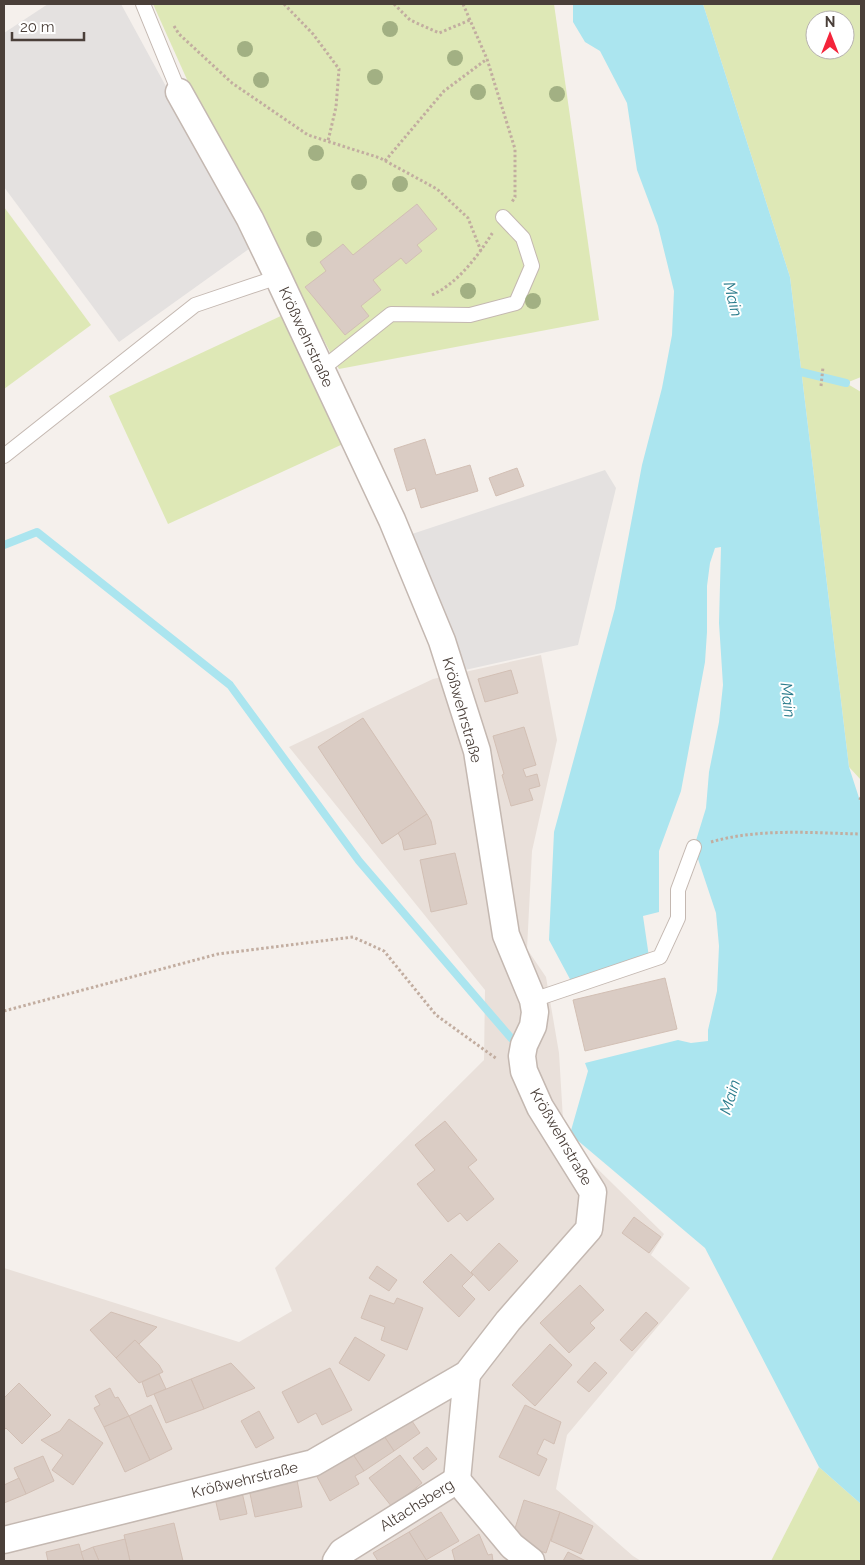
<svg xmlns="http://www.w3.org/2000/svg" width="865" height="1565" viewBox="0 0 865 1565" font-family="Raleway,sans-serif">
<rect width="100%" height="100%" fill="#f5f0ec"/>
<!-- residential -->
<polygon fill="#e9e0da" points="541,655 557,740 532,851 527,949 546,977 559,1053 564,1136 664,1234 651,1255 690,1288 567,1435 556,1489 633,1556 641,1561 4,1561 4,1268 239,1342 292,1311 275,1268 484,1060 485,990 289,747 433,679"/>
<!-- green -->
<g fill="#dee8b6" fill-rule="evenodd">
<polygon points="153,4 554,4 599,320 339,369 189,84"/>
<path d="M 703,4 L 861,4 L 861,377 L 846,383 L 861,392 L 861,780 L 849,767 L 790,277 ZM 815,20 L 845,20 L 845,50 L 815,50 Z"/>
<polygon points="4,207 91,325 4,389"/>
<polygon points="283,315 343,444 168,524 109,396"/>
<polygon points="819,1467 861,1504 861,1561 771,1561"/>
</g>
<!-- parking -->
<g fill="#e4e1e0">
<polygon points="48,4 121,4 253,246 119,342 4,187 4,33"/>
<polygon points="605,470 616,488 578,645 456,672 409,535"/>
</g>
<!-- water -->
<polygon fill="#abe5ef" points="573,4 703,4 790,277 849,767 861,804 861,1504 819,1467 705,1248 570,1134 588,1071 585,1063 678,1040 691,1043 708,1041 708,1030 717,991 719,946 716,913 694,847 706,808 709,772 719,722 723,685 719,623 721,547 715,548 710,563 707,586 707,632 705,662 681,791 659,851 659,912 643,916 649,957 571,981 549,940 554,832 615,608 642,465 662,388 672,335 674,291 658,226 637,170 627,103 600,51 585,42 573,22"/>
<g fill="none" stroke-linecap="round" stroke-linejoin="round">
<!-- stream -->
<g stroke="#abe5ef" stroke-width="8">
<polyline points="801,372 846,383"/>
<polyline points="4,545 37,532 230,685 359,861 511,1038"/>
</g>
</g>
<!-- building -->
<g fill="#daccc4" stroke="#d2bfb4">
<polygon points="417,204 437,229 417,245 422,251 406,264 401,258 373,280 381,290 361,306 369,316 345,335 305,287 326,271 320,262 343,244 353,255"/>
<polygon points="425,439 436,475 470,465 478,491 421,508 415,488 407,491 394,449"/>
<polygon points="517,468 524,486 496,496 489,478"/>
<polygon points="511,670 518,693 485,702 478,679"/>
<polygon points="363,718 427,814 382,844 318,747"/>
<polygon points="524,727 536,765 523,769 526,777 537,774 540,786 529,789 533,800 511,806 502,775 504,774 493,736"/>
<polygon points="427,814 431,821 436,844 404,850 402,840 398,833"/>
<polygon points="455,853 467,904 431,912 420,860"/>
<polygon points="665,978 677,1029 585,1051 573,1000"/>
<polygon points="445,1121 477,1160 468,1167 494,1199 467,1221 460,1213 448,1222 417,1184 435,1170 415,1145"/>
<polygon points="634,1217 661,1237 649,1253 622,1233"/>
<polygon points="499,1243 518,1261 489,1291 471,1272"/>
<polygon points="451,1254 473,1275 462,1286 475,1299 459,1317 423,1282"/>
<polygon points="377,1266 397,1280 389,1291 369,1278"/>
<polygon points="580,1285 604,1310 590,1323 595,1328 569,1353 540,1323"/>
<polygon points="370,1295 394,1304 397,1298 423,1308 407,1350 381,1340 385,1327 361,1318"/>
<polygon points="111,1312 157,1327 139,1344 135,1340 116,1358 90,1330"/>
<polygon points="646,1312 658,1323 632,1351 620,1340"/>
<polygon points="355,1337 385,1355 369,1381 339,1363"/>
<polygon points="135,1340 159,1365 163,1372 139,1383 116,1358"/>
<polygon points="550,1344 572,1365 535,1406 512,1385"/>
<polygon points="595,1362 607,1373 589,1392 577,1382"/>
<polygon points="231,1363 255,1388 204,1409 191,1379"/>
<polygon points="330,1368 352,1410 322,1425 316,1413 298,1423 282,1392"/>
<polygon points="159,1374 166,1389 147,1397 142,1382"/>
<polygon points="191,1379 204,1409 166,1423 154,1394"/>
<polygon points="19,1383 51,1415 22,1444 6,1428 4,1430 4,1398"/>
<polygon points="110,1388 115,1398 118,1397 129,1416 104,1427 94,1408 100,1405 95,1396"/>
<polygon points="151,1405 172,1449 150,1460 129,1416"/>
<polygon points="525,1405 561,1422 554,1444 544,1439 537,1454 547,1459 539,1476 499,1457"/>
<polygon points="259,1411 274,1438 256,1448 241,1421"/>
<polygon points="408,1415 420,1433 394,1451 382,1433"/>
<polygon points="129,1416 150,1460 125,1472 104,1427"/>
<polygon points="69,1419 103,1443 73,1485 52,1470 63,1455 41,1440 60,1431"/>
<polygon points="382,1433 394,1451 364,1471 352,1453"/>
<polygon points="427,1447 437,1459 423,1470 413,1458"/>
<polygon points="352,1453 364,1471 355,1476 359,1484 330,1501 315,1473"/>
<polygon points="400,1455 422,1483 392,1507 369,1478"/>
<polygon points="43,1456 54,1481 26,1494 14,1468"/>
<polygon points="19,1478 26,1494 4,1503 4,1485"/>
<polygon points="297,1480 302,1507 255,1517 249,1489"/>
<polygon points="242,1492 247,1514 220,1520 215,1498"/>
<polygon points="524,1500 560,1512 546,1553 511,1541"/>
<polygon points="441,1512 459,1541 426,1560 409,1532"/>
<polygon points="560,1512 593,1526 581,1554 551,1541"/>
<polygon points="174,1523 183,1561 130,1561 124,1535"/>
<polygon points="409,1532 427,1561 378,1561 373,1553"/>
<polygon points="479,1534 488,1555 492,1554 493,1561 455,1561 452,1550"/>
<polygon points="125,1539 130,1561 99,1561 93,1547"/>
<polygon points="79,1544 84,1561 48,1561 46,1552"/>
<polygon points="93,1547 99,1561 84,1561 81,1552"/>
<polygon points="568,1552 586,1561 563,1561"/>
</g>
<g fill="none" stroke-linecap="round" stroke-linejoin="round">
<!-- service casing -->
<g stroke="#c4b8b1" stroke-width="16">
<g id="service">
<polyline points="143,4 179,92"/>
<polyline points="322,369 391,314 470,315 516,303 532,266 523,238 503,217"/>
<polyline points="4,456 195,305 278,277"/>
<polyline points="533,1000 660,957 678,918 678,890 694,847"/>
</g>
</g>
<!-- minor casing -->
<g stroke="#c4b8b1" stroke-width="29">
<g id="minor">
<polyline points="457,1480 512,1546 531,1561"/>
<polyline points="457,1480 467,1374"/>
<path id="s1" d="M 4,1540 L 313,1463 L 467,1374 L 508,1321 L 589,1229 L 593,1192 L 540,1107 L 524,1071 L 522,1056 L 524,1045 L 533,1026 L 535,1012 L 533,1000 L 506,935 L 477,751 L 442,641 L 392,520 L 278,277 L 250,219 L 179,92"/>
<path id="s2" d="M 336,1561 L 342,1552 L 457,1480"/>
</g>
</g>
<!-- path -->
<g stroke="#c2ada0" stroke-width="3" stroke-dasharray="2.5 2.5" stroke-linecap="butt">
<polyline points="284,4 313,34 339,69 336,107 328,141"/>
<polyline points="394,4 410,20 439,33 470,20"/>
<polyline points="463,4 487,59 515,149 515,197 512,202"/>
<polyline points="174,26 179,34 232,83 308,135 380,158 437,189 468,218 481,251"/>
<polyline points="385,161 444,91 487,59"/>
<path d="M 432,295 C 458,283 478,256 493,232"/>
<polyline points="821,386 823,367"/>
<polyline points="859,798 861,799"/>
<path d="M 711,842 C 759,828 812,833 861,834"/>
<polyline points="4,1011 218,954 353,937 384,951 436,1015 497,1059"/>
</g>
<!-- service -->
<use href="#service" stroke="#fff" stroke-width="14"/>
<!-- minor -->
<use href="#minor" stroke="#fff" stroke-width="26"/>
</g>
<!-- trees -->
<g fill="#a2b083">
<circle cx="390" cy="29" r="8"/>
<circle cx="245" cy="49" r="8"/>
<circle cx="455" cy="58" r="8"/>
<circle cx="375" cy="77" r="8"/>
<circle cx="261" cy="80" r="8"/>
<circle cx="478" cy="92" r="8"/>
<circle cx="557" cy="94" r="8"/>
<circle cx="316" cy="153" r="8"/>
<circle cx="359" cy="182" r="8"/>
<circle cx="400" cy="184" r="8"/>
<circle cx="314" cy="239" r="8"/>
<circle cx="468" cy="291" r="8"/>
<circle cx="533" cy="301" r="8"/>
</g>
<g text-anchor="middle" dominant-baseline="central" stroke-width="4" stroke-linejoin="round" paint-order="stroke">
<!-- street labels -->
<g font-size="15" fill="#4a3f39" stroke="#fff">
<text transform="translate(306 337) rotate(65)">Krößwehrstraße</text>
<text transform="translate(462 710) rotate(74)">Krößwehrstraße</text>
<text transform="translate(561 1137) rotate(60)">Krößwehrstraße</text>
<text stroke="none"><textPath href="#s1" startOffset="248">Krößwehrstraße</textPath></text>
<text stroke="none"><textPath href="#s2" startOffset="99">Altachsberg</textPath></text>
</g>
<!-- water labels -->
<g font-size="16" font-style="italic" fill="#2b7c8c" stroke="#fff">
<text transform="translate(733 299) rotate(76)">Main</text>
<text transform="translate(788 700) rotate(83)">Main</text>
<text transform="translate(730 1097) rotate(-73)">Main</text>
</g>
</g>
<!-- border -->
<rect width="865" height="1565" fill="none" stroke="#4a3f39" stroke-width="10"/>
<!-- north arrow -->
<g transform="translate(830 35)"><circle r="24" fill="#ffffff" stroke="#b7b2b0"/>
<path d="M0-4L9 19L0 12L-9 19Z" fill="#f4243a"/>
<text y="-8" font-size="14" font-weight="bold" text-anchor="middle" fill="#4a3f39">N</text>
</g>
<!-- scale -->
<path d="M12 32v8h72v-8" fill="none" stroke="#4a3f39" stroke-width="2.5"/>
<text x="20" y="32" font-size="15" fill="#4a3f39" stroke="#ffffff" stroke-width="4" paint-order="stroke">20 m</text>
</svg>
